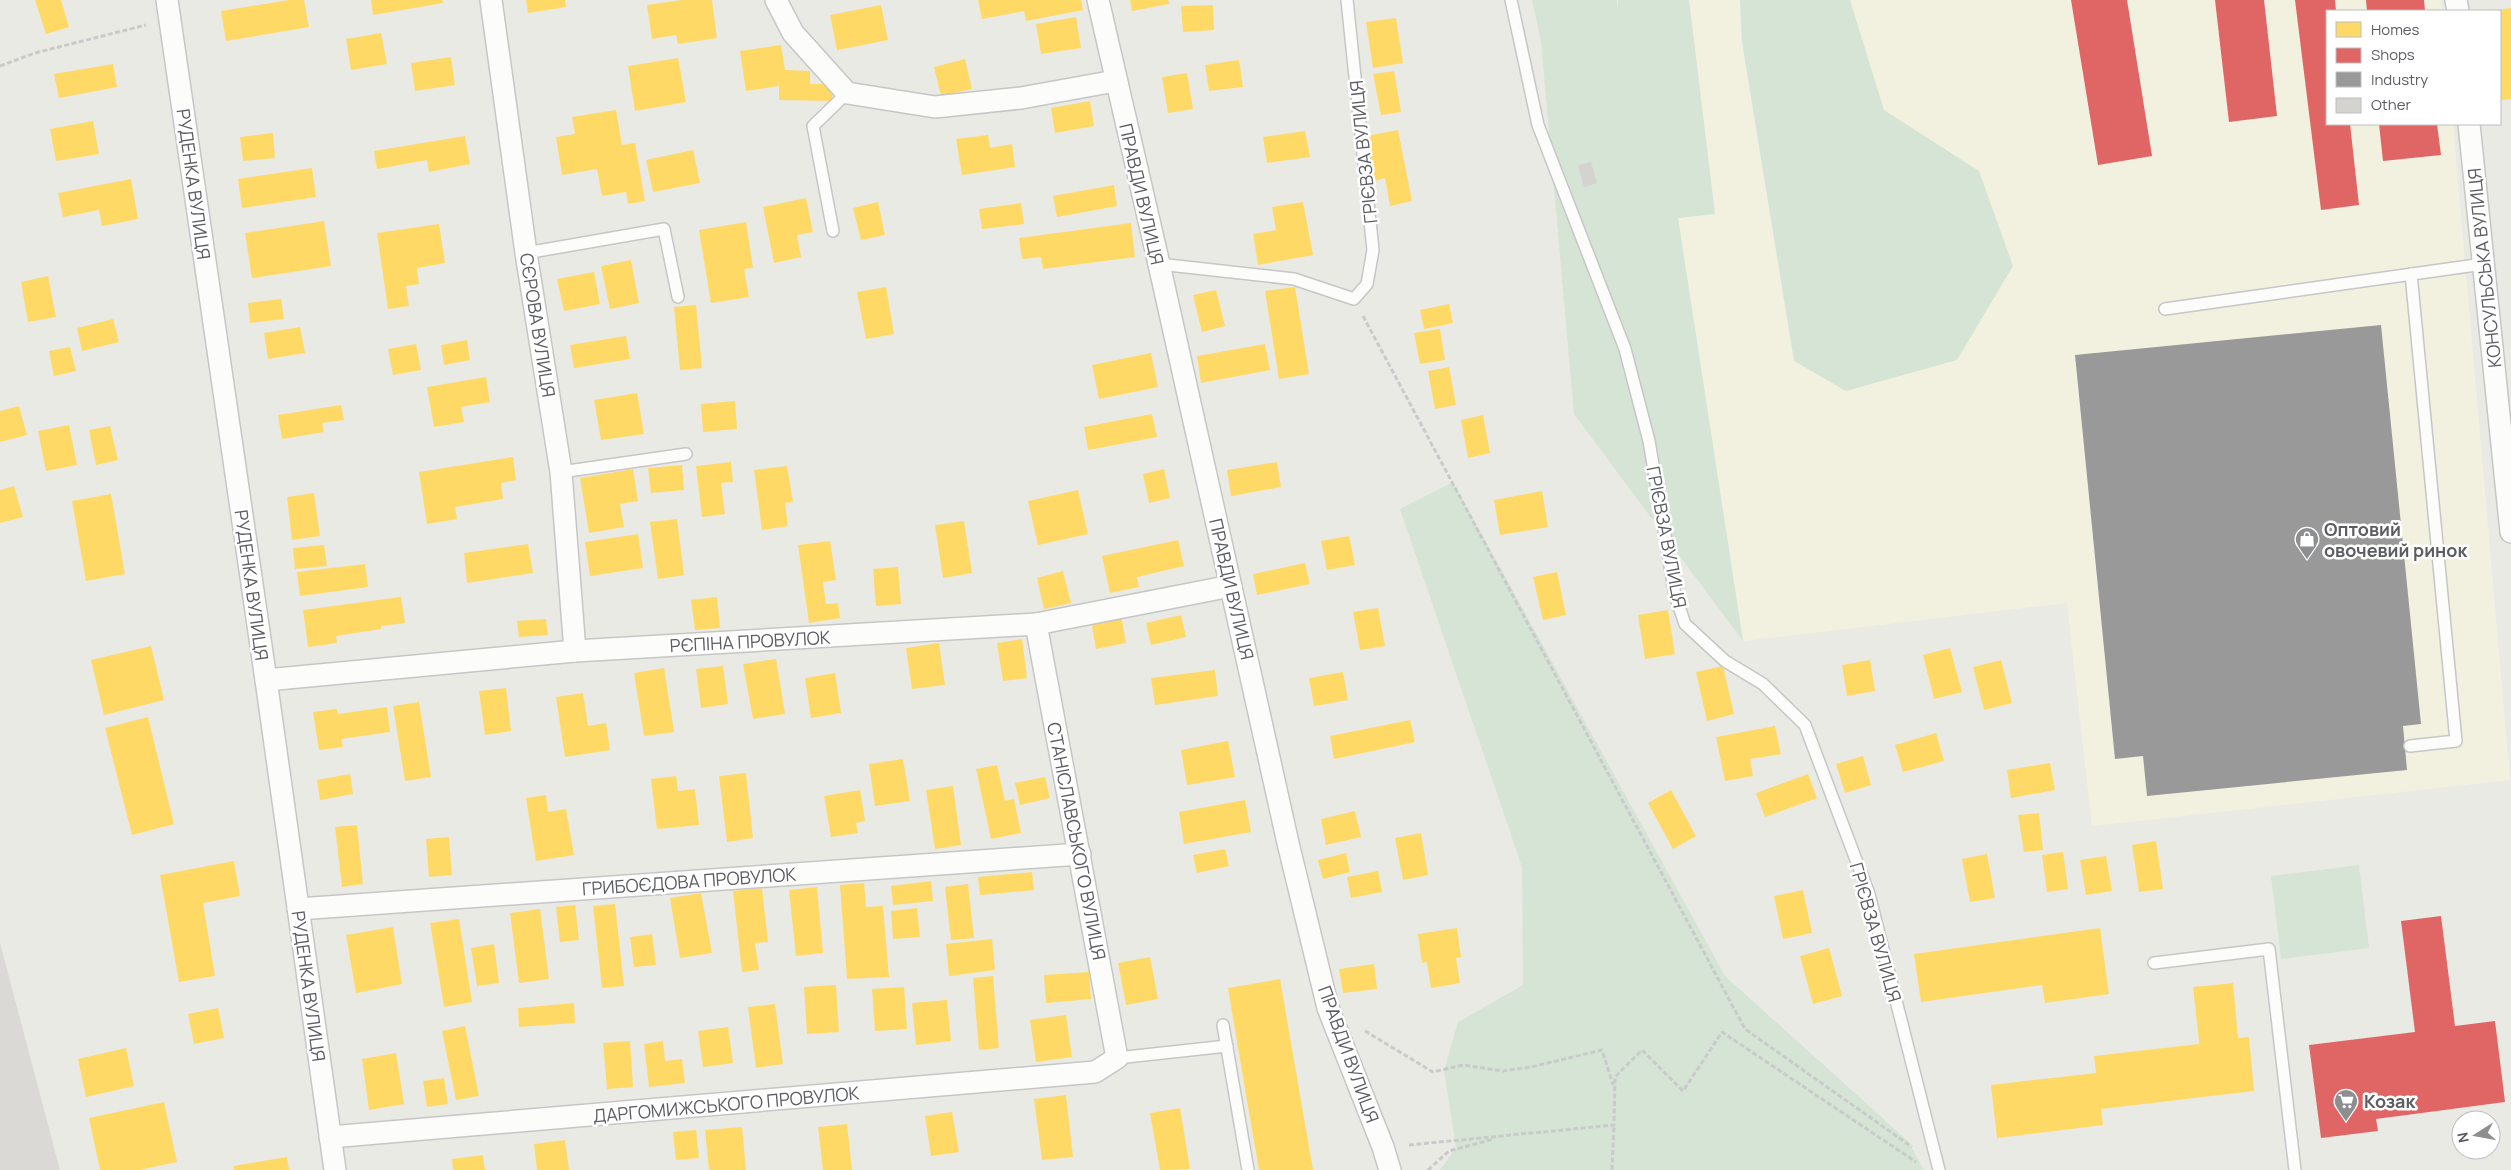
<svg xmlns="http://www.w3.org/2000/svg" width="2511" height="1170" viewBox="0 0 2511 1170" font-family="Manrope,sans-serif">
<rect width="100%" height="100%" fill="#eaeae5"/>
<!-- commercial -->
<polygon fill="#f2f1e0" points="1689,0 2441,0 2442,11 2327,11 2327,124 2453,124 2510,780 2092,826 2067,603 1743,641 1678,218 1715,214"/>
<!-- industrial -->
<polygon fill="#dad9d5" points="0,943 60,1170 0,1170"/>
<!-- green -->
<g fill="#d5e4d4">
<polygon points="1532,0 1617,0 1618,12 1618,0 1689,0 1715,214 1678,218 1743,641 1574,414 1541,41"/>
<polygon points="1740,0 1850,0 1884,110 1979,171 2013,266 1957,360 1846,391 1794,361 1742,42"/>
<polygon points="1453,482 1725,976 1908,1141 1924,1170 1440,1170 1456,1148 1444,1070 1458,1022 1523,985 1522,867 1400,509"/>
<polygon points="2359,865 2369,948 2281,959 2271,876"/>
</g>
<!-- homes -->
<g fill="#ffd966">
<polygon points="35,0 61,0 69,27 46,34"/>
<polygon points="289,0 304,0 309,27 226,41 221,11"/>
<polygon points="371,0 442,0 443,3 373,15"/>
<polygon points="526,0 565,0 566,7 528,13"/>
<polygon points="682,0 712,0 717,38 678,44 676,35 652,39 647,5"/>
<polygon points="978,0 1081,0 1083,10 1026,21 1024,11 982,19"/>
<polygon points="1130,0 1168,0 1169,4 1132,11"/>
<polygon points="881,5 888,40 837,50 830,15"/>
<polygon points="1213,5 1214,30 1183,32 1181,6"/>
<polygon points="2511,8 2511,99 2500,100 2500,11 2496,10"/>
<polygon points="1076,17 1081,48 1041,54 1036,24"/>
<polygon points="1396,18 1403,63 1373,68 1366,22"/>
<polygon points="381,33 387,64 351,70 346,39"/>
<polygon points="781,45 785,70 810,71 810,84 833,84 832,101 779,100 779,86 746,91 740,51"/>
<polygon points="451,57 455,85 415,91 411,63"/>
<polygon points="678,58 686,102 635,111 628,66"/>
<polygon points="965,59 972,89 941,96 934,67"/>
<polygon points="1239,60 1243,87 1209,91 1205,65"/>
<polygon points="113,64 117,87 59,98 54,74"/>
<polygon points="1394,71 1401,112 1381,115 1373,74"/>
<polygon points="1187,73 1193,109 1168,113 1162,77"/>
<polygon points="1090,101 1094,126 1055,133 1051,108"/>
<polygon points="616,110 622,145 635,143 645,201 628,204 626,192 602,196 597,169 562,175 556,137 575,134 572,117"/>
<polygon points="93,121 99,154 56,161 50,129"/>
<polygon points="1398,130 1412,201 1390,206 1385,178 1375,181 1366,136"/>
<polygon points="1305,131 1310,157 1267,163 1263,137"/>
<polygon points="273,133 275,158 243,161 240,137"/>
<polygon points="988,135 990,148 1012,144 1015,167 962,175 956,139"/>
<polygon points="465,136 470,164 429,172 427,160 377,169 374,151"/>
<polygon points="693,150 700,183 653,192 646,160"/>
<polygon points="312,168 316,197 242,208 238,179"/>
<polygon points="131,179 138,219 102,226 99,210 63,217 58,193"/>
<polygon points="1114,185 1117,206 1057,217 1053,196"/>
<polygon points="806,198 813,232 797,235 801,257 774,263 763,207"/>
<polygon points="878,202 885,235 861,240 853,208"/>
<polygon points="1303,202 1313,255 1258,265 1253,234 1276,230 1272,207"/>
<polygon points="1021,203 1024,224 982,229 979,209"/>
<polygon points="324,221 331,266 252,278 245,233"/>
<polygon points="746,222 753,268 744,269 749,297 711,303 699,230"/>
<polygon points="1131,223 1135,257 1043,269 1041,257 1022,259 1019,238"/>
<polygon points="439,224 445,263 417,268 419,284 406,286 409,306 388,309 377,233"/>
<polygon points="631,260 639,303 610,309 601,266"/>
<polygon points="594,272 600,304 564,311 557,279"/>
<polygon points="48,276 56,317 28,322 21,282"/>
<polygon points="886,287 894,334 866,339 857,292"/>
<polygon points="1295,287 1309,374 1279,379 1265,291"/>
<polygon points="1216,290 1225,326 1202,332 1193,295"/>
<polygon points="281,299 284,319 250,323 248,303"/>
<polygon points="1449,304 1453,323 1424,329 1420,310"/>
<polygon points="696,305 702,368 680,370 674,307"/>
<polygon points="113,319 119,342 82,351 77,328"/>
<polygon points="300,327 305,353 268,359 264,333"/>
<polygon points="1440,329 1445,360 1420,364 1414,333"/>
<polygon points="626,336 630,359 574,368 570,345"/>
<polygon points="467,340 470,360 444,365 441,345"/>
<polygon points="416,344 421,370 393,375 388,349"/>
<polygon points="1265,344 1270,370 1201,383 1197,356"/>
<polygon points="70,347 76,371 54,376 49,351"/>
<polygon points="1151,353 1158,387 1099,399 1092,365"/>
<polygon points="1449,367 1456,405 1435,409 1428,371"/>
<polygon points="486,377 490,402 461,407 464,422 434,427 427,387"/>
<polygon points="637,393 644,434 601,440 594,400"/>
<polygon points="735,401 737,429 703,432 701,404"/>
<polygon points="341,405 344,420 322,423 324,432 282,439 278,415"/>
<polygon points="19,406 27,435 0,442 0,411"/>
<polygon points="1152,414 1157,437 1088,450 1084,427"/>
<polygon points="1483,415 1490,453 1468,458 1461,420"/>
<polygon points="69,425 77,465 46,471 38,431"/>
<polygon points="110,426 118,460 96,465 89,430"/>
<polygon points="513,457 516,480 501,483 503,499 455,507 457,519 427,524 419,472"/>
<polygon points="731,462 733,482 721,483 725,514 702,517 696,466"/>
<polygon points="1277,462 1281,487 1231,496 1227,470"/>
<polygon points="682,465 684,490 651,493 648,468"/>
<polygon points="787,466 793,502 785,503 788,526 762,530 754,470"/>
<polygon points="633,469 638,501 620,504 624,527 589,533 580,478"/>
<polygon points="1164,469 1170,498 1149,503 1143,474"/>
<polygon points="14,486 23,517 0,523 0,490"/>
<polygon points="1078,490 1088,534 1038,545 1028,501"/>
<polygon points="1542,491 1548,527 1500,535 1494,500"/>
<polygon points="314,493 320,536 292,540 287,497"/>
<polygon points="111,494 125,574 86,581 72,501"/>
<polygon points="677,519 684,575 658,579 650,522"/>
<polygon points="964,521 972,573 943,578 935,525"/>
<polygon points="638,534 643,568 590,576 585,542"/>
<polygon points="1349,536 1355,565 1327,570 1321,541"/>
<polygon points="1178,540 1184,566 1137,577 1139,587 1110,593 1102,556"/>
<polygon points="830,541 836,580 823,582 826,604 838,603 840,618 809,623 798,545"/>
<polygon points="528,544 533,573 467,583 464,553"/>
<polygon points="324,545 327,566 295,569 293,548"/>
<polygon points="1305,563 1310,584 1257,595 1253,574"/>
<polygon points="365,564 368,587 300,596 297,572"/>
<polygon points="898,567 901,604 876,606 873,569"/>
<polygon points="1063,571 1071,603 1044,609 1037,578"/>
<polygon points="1557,572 1566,615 1543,620 1533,577"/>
<polygon points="401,597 405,623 381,626 381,629 336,636 337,643 308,647 303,610"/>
<polygon points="717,597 720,628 695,630 691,600"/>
<polygon points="1378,608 1385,646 1360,650 1353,612"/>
<polygon points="1668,610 1675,654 1645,659 1638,615"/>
<polygon points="1121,615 1126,643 1096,649 1091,621"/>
<polygon points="1181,615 1186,637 1151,645 1146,623"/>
<polygon points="546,619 548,635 519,637 517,621"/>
<polygon points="1022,639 1027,678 1003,681 997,643"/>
<polygon points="939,643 945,685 912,689 906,648"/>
<polygon points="151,646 164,700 104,715 91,660"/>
<polygon points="1950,648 1962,692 1934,699 1923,655"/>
<polygon points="776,659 785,714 753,719 743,664"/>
<polygon points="1870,660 1875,691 1847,696 1842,665"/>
<polygon points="2001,660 2012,703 1984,710 1973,667"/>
<polygon points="723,666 728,704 701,708 696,669"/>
<polygon points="1723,666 1734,714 1707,721 1696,672"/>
<polygon points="664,668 674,732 644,736 634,673"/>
<polygon points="1215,670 1218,696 1155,705 1151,678"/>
<polygon points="1343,672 1348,700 1314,706 1309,678"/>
<polygon points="835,673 841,713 811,718 805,678"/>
<polygon points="506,688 511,731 485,735 479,691"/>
<polygon points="583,693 588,726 606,723 610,750 565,757 556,697"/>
<polygon points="419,702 431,777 405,781 393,706"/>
<polygon points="387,707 390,732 341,739 343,747 319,750 313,712 337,709 338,714"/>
<polygon points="148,717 174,824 132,835 105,728"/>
<polygon points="1410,720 1415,742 1334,759 1330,736"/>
<polygon points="1775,726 1781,754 1750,759 1753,776 1725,781 1716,737"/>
<polygon points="1936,733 1944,761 1903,772 1895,745"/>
<polygon points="1228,741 1235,777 1187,785 1181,750"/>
<polygon points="1863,756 1871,785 1845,793 1836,764"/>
<polygon points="903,759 910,801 875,806 869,764"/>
<polygon points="2050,763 2055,790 2011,798 2007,770"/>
<polygon points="997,765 1005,801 1014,799 1021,833 991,839 976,769"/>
<polygon points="746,773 753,838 727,842 719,776"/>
<polygon points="350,774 353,794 320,800 317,780"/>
<polygon points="1808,774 1817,798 1765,817 1756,793"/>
<polygon points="676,776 678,791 695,789 699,825 657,829 651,779"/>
<polygon points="1045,777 1050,798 1020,805 1015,783"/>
<polygon points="953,786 961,845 935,849 926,790"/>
<polygon points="860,790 865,821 856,823 858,833 831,837 824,796"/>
<polygon points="1671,790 1696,836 1673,849 1648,803"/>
<polygon points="546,795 548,812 566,809 574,855 536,861 526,798"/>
<polygon points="1245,800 1251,832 1184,844 1179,812"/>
<polygon points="1355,811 1361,837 1326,845 1321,819"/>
<polygon points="2039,813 2043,850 2024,852 2018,815"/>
<polygon points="357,825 363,884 342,887 335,827"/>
<polygon points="1421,833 1428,875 1403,880 1395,838"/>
<polygon points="449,837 452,875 429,877 426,839"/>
<polygon points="2156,841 2163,889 2139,892 2132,845"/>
<polygon points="1225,849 1229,866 1197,873 1193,855"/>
<polygon points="2063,852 2068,889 2047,892 2042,855"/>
<polygon points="1346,853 1350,872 1323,879 1318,860"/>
<polygon points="1987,854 1995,898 1970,902 1962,859"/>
<polygon points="2106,856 2112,891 2086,895 2080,860"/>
<polygon points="234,861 240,896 203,903 215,976 179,982 160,875"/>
<polygon points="1378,871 1382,892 1351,898 1347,877"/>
<polygon points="1032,872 1034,890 980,895 978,877"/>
<polygon points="931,881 933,901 893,905 891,886"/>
<polygon points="864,883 866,907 883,906 889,977 847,979 840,885"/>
<polygon points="968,884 974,938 951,940 945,887"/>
<polygon points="817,887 823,953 796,956 789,890"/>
<polygon points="762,888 768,942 755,943 759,970 742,972 733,891"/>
<polygon points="1803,890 1812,933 1783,939 1774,896"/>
<polygon points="701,893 712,953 680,958 670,898"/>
<polygon points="615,904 624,986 602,988 593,906"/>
<polygon points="575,905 579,940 560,942 556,907"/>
<polygon points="917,908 920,937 893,939 891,911"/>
<polygon points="540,909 549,979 519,983 510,913"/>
<polygon points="459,919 472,1002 444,1007 430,923"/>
<polygon points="393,927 402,984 356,993 346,935"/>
<polygon points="1457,928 1461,957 1456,958 1460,983 1431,988 1427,962 1422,963 1418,934"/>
<polygon points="2100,928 2109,994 2045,1003 2042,985 1921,1002 1914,954"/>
<polygon points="652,934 656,965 634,967 630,937"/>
<polygon points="992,939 995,970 949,976 946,944"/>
<polygon points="494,944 499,983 477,986 471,948"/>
<polygon points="1829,948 1842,996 1813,1004 1800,956"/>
<polygon points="1150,957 1158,999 1126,1005 1118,963"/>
<polygon points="1374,964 1377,989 1343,993 1339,969"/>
<polygon points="1089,972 1091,999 1046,1003 1044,975"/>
<polygon points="993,976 999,1048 979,1050 973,978"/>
<polygon points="1280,979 1313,1170 1259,1170 1246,1095 1228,988"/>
<polygon points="2233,983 2238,1038 2249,1037 2254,1091 2101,1109 2103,1125 1997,1138 1991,1085 2096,1073 2094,1056 2199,1044 2200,1050 2193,987"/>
<polygon points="836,985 839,1032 807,1034 804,987"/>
<polygon points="904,987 907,1029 875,1031 872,989"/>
<polygon points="947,1000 951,1041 916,1045 912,1003"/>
<polygon points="574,1003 575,1023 519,1027 518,1008"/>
<polygon points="775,1004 783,1064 756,1068 748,1007"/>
<polygon points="218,1008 224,1038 194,1044 188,1014"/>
<polygon points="1066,1015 1072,1057 1036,1062 1030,1020"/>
<polygon points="465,1026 479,1096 456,1100 442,1031"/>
<polygon points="728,1027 733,1063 703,1067 698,1031"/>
<polygon points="630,1041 633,1087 607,1089 603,1043"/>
<polygon points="663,1041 665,1061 682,1059 685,1083 649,1087 644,1044"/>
<polygon points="126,1048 134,1086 86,1097 78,1059"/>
<polygon points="396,1053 404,1104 369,1110 362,1059"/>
<polygon points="444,1078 448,1104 427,1107 423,1081"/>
<polygon points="1066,1095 1073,1157 1042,1160 1034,1099"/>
<polygon points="164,1102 177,1162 139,1170 100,1170 89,1118"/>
<polygon points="1180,1108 1190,1169 1160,1170 1150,1113"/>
<polygon points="952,1112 959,1152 931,1156 925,1116"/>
<polygon points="847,1124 852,1170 823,1170 818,1127"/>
<polygon points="742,1127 746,1170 709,1170 705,1130"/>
<polygon points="696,1130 699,1158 676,1160 673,1132"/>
<polygon points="565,1140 569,1170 537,1170 534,1144"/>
<polygon points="483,1155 485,1170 453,1170 452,1159"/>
<polygon points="287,1157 289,1170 234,1170 233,1166"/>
</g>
<!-- shops -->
<g fill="#e06666">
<polygon points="2071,0 2127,0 2152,156 2098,165"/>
<polygon points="2215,0 2264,0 2277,116 2229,122"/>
<polygon points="2295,0 2335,0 2336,11 2327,11 2327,124 2350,124 2359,205 2321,210"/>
<polygon points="2366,0 2424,0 2425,11 2367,11"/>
<polygon points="2379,124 2437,124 2441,155 2383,161"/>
<polygon points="2441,916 2455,1026 2495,1021 2505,1102 2376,1119 2378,1131 2321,1138 2309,1045 2415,1032 2401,921"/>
</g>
<!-- industry -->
<polygon fill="#999" points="2381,325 2421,724 2403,726 2407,770 2147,796 2143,756 2115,759 2075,355"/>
<!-- building -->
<polygon fill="#d4d3d0" points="1591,162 1597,183 1584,187 1578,165"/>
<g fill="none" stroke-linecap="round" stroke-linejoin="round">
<!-- service casing -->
<g stroke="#c6c6c6" stroke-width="14">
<g id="service">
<polyline points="1511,0 1538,125 1625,349 1649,441 1675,595 1685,624 1725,661 1763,684 1805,725 1869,894 1939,1170"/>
<polyline points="833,231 813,126 847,93"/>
<polyline points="526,253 664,229 678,297"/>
<polyline points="1159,264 1294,279 1354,299 1367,284 1373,250 1347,0"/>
<polyline points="2165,309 2483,264"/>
<polyline points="561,472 686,454"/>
<polyline points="2410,746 2456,741 2411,274"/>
<polyline points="2154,963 2269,949 2295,1170"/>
<polyline points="1223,1025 1248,1170"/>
<polyline points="1117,1058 1227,1046"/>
</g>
</g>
<!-- minor casing -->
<g stroke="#c6c6c6" stroke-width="24">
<g id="minor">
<polyline points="167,0 266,680 335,1170"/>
<polyline points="491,0 526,253 561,472 575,651"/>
<polyline points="776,0 793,33 847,93 935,107 1021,98 1115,81"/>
<polyline points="1098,0 1159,264 1288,843 1328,1008 1383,1147 1390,1170"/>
<polyline points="2456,0 2458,11"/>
<polyline points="2469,124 2511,532"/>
<polyline points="266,680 575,651 1036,624 1231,586"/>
<polyline points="298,909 1080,854"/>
<polyline points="330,1137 1095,1072 1117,1058 1036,624"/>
</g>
</g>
<!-- path -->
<g stroke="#c8cbca" stroke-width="3" stroke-dasharray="5 2.5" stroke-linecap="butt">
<polyline points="0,66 35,53 146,25"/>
<polyline points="1363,316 1745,1029 1912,1147"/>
<polyline points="1365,1031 1433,1072 1463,1065 1503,1071 1531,1067 1602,1050 1613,1085"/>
<polyline points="1409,1145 1614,1125 1615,1077 1642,1050 1683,1091 1722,1032 1916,1162"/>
<polyline points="1428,1170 1449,1151 1494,1139"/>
<polyline points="1612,1170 1614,1125"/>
</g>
<!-- service -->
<use href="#service" stroke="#fcfcfb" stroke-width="11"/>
<!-- minor -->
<use href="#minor" stroke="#fcfcfb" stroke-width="21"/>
</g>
<!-- icons -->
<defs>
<g id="shop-pin" transform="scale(1.25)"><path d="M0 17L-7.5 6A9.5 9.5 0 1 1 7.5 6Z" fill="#8d8e90" stroke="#fff"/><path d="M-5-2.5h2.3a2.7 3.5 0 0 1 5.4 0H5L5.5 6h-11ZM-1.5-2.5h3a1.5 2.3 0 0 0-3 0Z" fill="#fff"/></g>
<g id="supermarket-pin" transform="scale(1.25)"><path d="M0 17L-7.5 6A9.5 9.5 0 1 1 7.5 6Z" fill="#8d8e90" stroke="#fff"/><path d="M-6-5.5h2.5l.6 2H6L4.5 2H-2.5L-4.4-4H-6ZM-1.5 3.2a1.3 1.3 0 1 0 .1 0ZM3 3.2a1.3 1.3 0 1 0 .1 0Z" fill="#fff"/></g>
</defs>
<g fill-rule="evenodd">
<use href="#shop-pin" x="2307" y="539"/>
<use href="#supermarket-pin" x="2346" y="1101"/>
</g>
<g text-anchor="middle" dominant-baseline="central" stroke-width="5" stroke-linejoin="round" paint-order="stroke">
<!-- street labels -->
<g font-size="18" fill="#5b5d62" stroke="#fff">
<text transform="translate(1363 152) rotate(-96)">ГРІЄВЗА ВУЛИЦЯ</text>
<text transform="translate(194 184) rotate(82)">РУДЕНКА ВУЛИЦЯ</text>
<text transform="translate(1142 194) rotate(77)">ПРАВДИ ВУЛИЦЯ</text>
<text transform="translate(2484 268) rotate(-96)">КОНСУЛЬСЬКА ВУЛИЦЯ</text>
<text transform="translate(538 325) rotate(81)">СЄРОВА ВУЛИЦЯ</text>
<text transform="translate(1667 537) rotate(79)">ГРІЄВЗА ВУЛИЦЯ</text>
<text transform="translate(252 585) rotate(82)">РУДЕНКА ВУЛИЦЯ</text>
<text transform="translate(1232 589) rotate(77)">ПРАВДИ ВУЛИЦЯ</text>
<text transform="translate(750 641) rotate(-3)">РЄПІНА ПРОВУЛОК</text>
<text transform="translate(1077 841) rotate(79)">СТАНІСЛАВСЬКОГО ВУЛИЦЯ</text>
<text transform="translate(689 881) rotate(-4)">ГРИБОЄДОВА ПРОВУЛОК</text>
<text transform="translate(1876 932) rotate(74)">ГРІЄВЗА ВУЛИЦЯ</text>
<text transform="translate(309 986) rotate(82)">РУДЕНКА ВУЛИЦЯ</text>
<text transform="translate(1349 1054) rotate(70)">ПРАВДИ ВУЛИЦЯ</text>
<text transform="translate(726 1104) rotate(-5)">ДАРГОМИЖСЬКОГО ПРОВУЛОК</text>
</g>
<!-- poi labels -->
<g font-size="18" font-weight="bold" fill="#5b5d62" stroke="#fff" text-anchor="start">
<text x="2324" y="529">Оптовий<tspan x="2324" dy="21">овочевий ринок</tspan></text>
<text x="2364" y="1101">Козак</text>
</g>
</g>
<!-- legend -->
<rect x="2326" y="10" width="175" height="115" fill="#ffffff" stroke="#bdbec0"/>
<rect x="2336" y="22" width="25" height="15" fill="#ffd966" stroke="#bdbec0"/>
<text x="2371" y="35" font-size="15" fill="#5b5d62">Homes</text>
<rect x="2336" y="48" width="25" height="15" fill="#e06666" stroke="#bdbec0"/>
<text x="2371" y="60" font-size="15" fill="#5b5d62">Shops</text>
<rect x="2336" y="72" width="25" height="15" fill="#999999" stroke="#bdbec0"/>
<text x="2371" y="85" font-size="15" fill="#5b5d62">Industry</text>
<rect x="2336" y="98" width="25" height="15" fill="#d4d3d0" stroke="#bdbec0"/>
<text x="2371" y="110" font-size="15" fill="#5b5d62">Other</text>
<!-- north arrow -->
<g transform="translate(2476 1135) rotate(259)"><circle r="24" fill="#ffffff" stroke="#bdbec0"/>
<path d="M0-4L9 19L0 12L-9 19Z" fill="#8d8e90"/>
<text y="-8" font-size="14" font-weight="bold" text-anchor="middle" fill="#5b5d62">N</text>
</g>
</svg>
